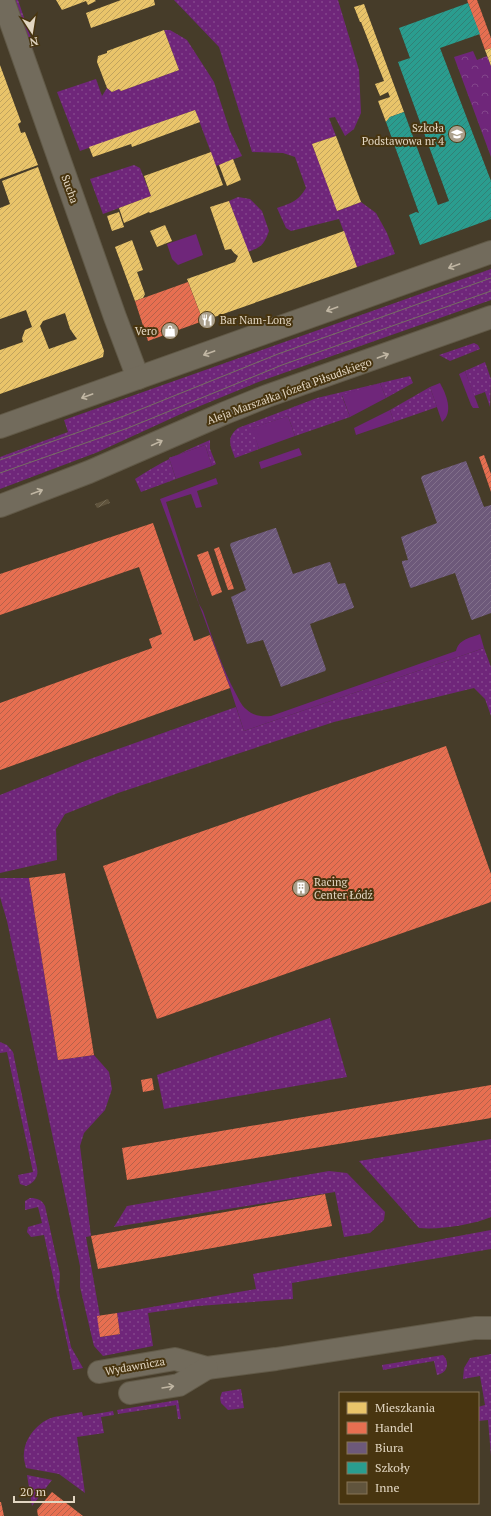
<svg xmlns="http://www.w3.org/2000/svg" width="491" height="1516" viewBox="0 0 491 1516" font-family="'PT Serif',serif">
<defs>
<pattern id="grass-dots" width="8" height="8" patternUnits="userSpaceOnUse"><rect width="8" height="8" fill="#6f267a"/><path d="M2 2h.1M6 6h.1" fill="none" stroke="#83458b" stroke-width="1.8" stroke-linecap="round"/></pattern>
<pattern id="park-crowns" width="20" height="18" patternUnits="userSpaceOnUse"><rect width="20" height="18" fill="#6f267a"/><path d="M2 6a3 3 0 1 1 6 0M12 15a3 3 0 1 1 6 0" fill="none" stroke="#83458b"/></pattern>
<pattern id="homes-hatch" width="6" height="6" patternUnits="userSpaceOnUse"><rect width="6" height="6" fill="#e9c46a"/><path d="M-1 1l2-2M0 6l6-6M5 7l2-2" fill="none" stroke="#c0a35e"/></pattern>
<pattern id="shops-hatch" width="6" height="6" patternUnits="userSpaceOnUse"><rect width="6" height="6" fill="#e76f51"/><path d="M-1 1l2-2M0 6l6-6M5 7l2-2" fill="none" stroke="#b6614a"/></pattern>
<pattern id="offices-hatch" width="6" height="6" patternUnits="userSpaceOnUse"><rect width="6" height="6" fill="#6d597a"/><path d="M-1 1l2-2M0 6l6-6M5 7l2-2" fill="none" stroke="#82708b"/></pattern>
<pattern id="schools-hatch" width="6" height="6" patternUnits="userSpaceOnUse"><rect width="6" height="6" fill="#2a9d8f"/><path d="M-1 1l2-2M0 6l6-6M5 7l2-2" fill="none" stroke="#328176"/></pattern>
<pattern id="building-hatch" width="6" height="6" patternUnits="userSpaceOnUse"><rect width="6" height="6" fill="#60543d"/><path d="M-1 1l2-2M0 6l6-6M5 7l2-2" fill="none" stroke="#766c57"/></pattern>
</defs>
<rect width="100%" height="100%" fill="#463c29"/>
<!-- grass -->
<g fill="url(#grass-dots)">
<polygon points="11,0 18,0 34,47 27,49"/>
<path d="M 174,0 L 338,0 L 359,70 L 361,113 L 354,129 L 345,136 L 335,117 L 329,118 L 336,136 L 312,144 L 338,211 L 361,202 L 376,213 L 387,233 L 395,254 L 357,267 L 339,219 L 291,231 L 286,228 L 277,208 C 292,203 298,201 306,188 L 295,157 L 283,153 L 252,152 L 219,47 Z"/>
<polygon points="164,30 170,30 187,40 214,82 230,131 242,156 216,166 195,110 80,151 57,92 96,79 102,96 107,88 112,92 119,89 121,91 179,70"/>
<polygon points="134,165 140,168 151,196 103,214 90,179"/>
<path d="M 238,197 L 250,199 L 262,211 L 269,231 C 264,245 261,247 248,252 L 229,201 Z"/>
<polygon points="491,269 491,300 261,381 183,413 98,452 0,489 0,457 68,432 64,420"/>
<polygon points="474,343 478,345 480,349 450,361 439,355"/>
<polygon points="485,362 491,379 490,407 485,392 474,396 465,371"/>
<path d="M 410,376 L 413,383 L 386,398 L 380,383 L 342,396 L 350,417 L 295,436 L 288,416 L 253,428 L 259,449 L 235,458 C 230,445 226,438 238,428 L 317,398 Z"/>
<polygon points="430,387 437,407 394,422 390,410"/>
<path d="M 210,440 L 210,449 L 216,464 L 212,466 L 205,445 L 169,458 L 176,479 L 141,492 L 135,479 C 159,463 184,451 210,440 Z"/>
<polygon points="484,648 491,667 491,716 485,699 474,688 334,722 118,793 65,814 56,829 57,860 0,873 0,795 90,759 236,707 244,731"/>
<polygon points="0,878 29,878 58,1060 94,1055 109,1072 112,1089 105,1110 84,1133 80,1146 91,1236 86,1237 100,1316 100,1337 120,1334 117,1313 256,1289 253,1274 491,1230 491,1249 292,1283 293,1299 198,1306 148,1313 153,1346 103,1356 94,1346 93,1342 80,1287 80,1266 7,921 0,897"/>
<polygon points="330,1018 347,1077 164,1109 157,1075"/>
<path d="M 0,1042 L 7,1045 L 13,1052 L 37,1168 C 39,1177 34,1183 26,1186 L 20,1184 L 18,1175 L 33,1172 L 7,1052 L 0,1053 Z"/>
<path d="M 491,1139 L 491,1217 C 472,1225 439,1230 419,1228 L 359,1161 Z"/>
<polygon points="329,1171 347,1173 385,1212 384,1220 370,1233 344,1237 335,1192 114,1227 127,1206"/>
<path d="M 30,1198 C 37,1198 42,1200 45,1206 L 60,1274 L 59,1292 L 71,1347 L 83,1368 L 73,1370 L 44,1235 L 31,1237 L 27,1232 L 28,1227 L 42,1223 L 38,1207 L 25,1210 L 25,1201 Z"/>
<polygon points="491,1354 491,1456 488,1420 478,1421 478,1407 485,1405 480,1376 463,1379 464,1368 470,1358"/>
<path d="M 443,1355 C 450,1362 448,1373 437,1375 L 434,1361 L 383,1370 L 382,1365 Z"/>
<polygon points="241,1389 244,1408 228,1410 221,1403 220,1398 222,1392"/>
<polygon points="178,1400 181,1419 178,1419 176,1405 118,1414 117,1410"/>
<path d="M 113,1411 L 114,1415 L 101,1417 L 104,1433 L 77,1437 L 85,1493 L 59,1474 L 26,1468 C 25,1463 23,1458 24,1453 C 25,1437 39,1421 54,1417 C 63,1415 73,1414 82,1412 L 83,1416 Z"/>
<polygon points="27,1475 52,1480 32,1506"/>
</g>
<!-- park -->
<polygon fill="url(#park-crowns)" points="473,51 477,60 487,56 491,66 491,157 454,57"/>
<!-- garden -->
<g fill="#6f267a">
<polygon points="196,234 203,255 178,265 172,259 167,244"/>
<polygon points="465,371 479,408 473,408 471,405 459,374"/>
<polygon points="380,383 386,398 350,417 342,395"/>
<path d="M 440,383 C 446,394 454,412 442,422 L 430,387 Z"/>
<polygon points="390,410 394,422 356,435 354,428"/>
<polygon points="288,416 295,436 259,449 252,428"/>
<polygon points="205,445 212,466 176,479 169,458"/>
<polygon points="299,448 302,455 261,469 259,462"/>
<path d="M 216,478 L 218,484 L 197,491 L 202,507 L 196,508 L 191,494 L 166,502 L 199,604 L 203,611 C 213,639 222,668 236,694 C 239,699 241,705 246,709 C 253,716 262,717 271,716 L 456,651 C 459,639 470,638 480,634 L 484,648 L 244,731 L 230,688 L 160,499 Z"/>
</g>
<!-- homes -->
<g fill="url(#homes-hatch)" fill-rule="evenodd">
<polygon points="56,0 95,0 96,1 88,5 86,1 62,10"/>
<polygon points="121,0 154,0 155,5 91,28 86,13"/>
<polygon points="364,4 404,112 390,117 386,122 378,101 390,97 388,92 380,96 375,84 384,81 361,22 360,22 354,7"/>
<polygon points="164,30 179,70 121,91 119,89 112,92 107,88 97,62 98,56 107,53 107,51"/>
<polygon points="491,48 491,66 485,50"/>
<polygon points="0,65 21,122 18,124 21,133 25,132 38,165 0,179"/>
<polygon points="195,110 200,122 132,147 131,144 93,157 89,147"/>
<polygon points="336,136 361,202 337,211 312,144"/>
<polygon points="211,152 223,185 150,213 149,212 124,223 119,208 151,196 144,176"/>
<polygon points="233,159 241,180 227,186 219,165"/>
<path d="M 38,167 L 104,351 L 103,357 L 0,394 L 0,350 L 23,342 L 22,338 L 25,330 L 32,327 L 26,310 L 0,319 L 0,208 L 10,204 L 2,181 ZM 65,313 L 70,329 L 77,339 L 49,349 L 40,326 L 43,321 Z"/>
<polygon points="229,201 253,263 344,231 357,267 203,321 187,279 235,262 238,256 234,253 231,249 225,250 210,207"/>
<polygon points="119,212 124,227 112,231 107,216"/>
<polygon points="165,225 172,241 157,247 150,231"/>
<polygon points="132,240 143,270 137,272 145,294 143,298 135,301 115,247"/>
</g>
<!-- shops -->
<g fill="url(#shops-hatch)">
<polygon points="467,0 477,0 491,38 491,48 485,50"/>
<polygon points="188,282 203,321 148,341 135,301"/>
<polygon points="484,455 491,474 491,492 479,457"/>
<polygon points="153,523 194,641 210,635 230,688 0,770 0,703 152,648 149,639 162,634 139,567 0,615 0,574"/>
<polygon points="219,547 234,589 228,590 214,549"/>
<polygon points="208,551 222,592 212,596 197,555"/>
<polygon points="446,746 491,874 491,902 157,1019 103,866"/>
<polygon points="65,873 94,1055 58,1060 29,878"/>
<polygon points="152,1078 154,1090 143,1092 141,1080"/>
<polygon points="491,1085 491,1118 127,1180 122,1148"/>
<polygon points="325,1194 332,1226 98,1269 91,1236"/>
<polygon points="117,1313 120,1334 100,1337 97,1316"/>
<polygon points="52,1492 83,1516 38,1516 37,1510"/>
<polygon points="0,1502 1,1502 4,1516 0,1516"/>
</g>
<!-- offices -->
<g fill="url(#offices-hatch)">
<polygon points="466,461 484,507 491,505 491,613 472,620 471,619 455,573 411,588 410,587 402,563 402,561 408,560 401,537 437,523 421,478 422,476"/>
<polygon points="275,528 276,528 293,574 329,562 330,562 338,584 345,583 354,607 353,608 310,624 326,669 325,671 281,687 263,640 247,644 231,597 246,590 230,545 231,543"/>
</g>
<!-- schools -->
<polygon fill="url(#schools-hatch)" points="468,3 480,34 440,48 491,181 491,219 420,245 409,215 416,212 419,213 386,122 390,117 404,112 438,205 449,201 398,62 410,58 399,28"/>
<!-- building -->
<polygon fill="url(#building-hatch)" points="108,499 110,503 97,508 95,504"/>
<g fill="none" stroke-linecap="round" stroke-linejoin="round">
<!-- street casing -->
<g stroke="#615947" stroke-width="24">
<g id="street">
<polyline points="3,0 115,317 138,378"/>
<polyline points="99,1372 175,1359 207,1368 276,1359 475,1328 491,1328"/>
<polyline points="130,1393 179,1385 207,1368"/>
</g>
</g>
<!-- secondary casing -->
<g stroke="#615947" stroke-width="24">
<g id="secondary">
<polyline points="0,427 491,252"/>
<polyline points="0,506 89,472 225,413 267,396 491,317"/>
</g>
</g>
<!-- street -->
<use href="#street" stroke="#726b5c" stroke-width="22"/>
<!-- secondary -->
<use href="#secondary" stroke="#726b5c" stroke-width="22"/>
<!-- tram -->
<g stroke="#766f63" stroke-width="1">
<polyline points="0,460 124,416 278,354 491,278"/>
<polyline points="0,473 128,428 282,365 491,291"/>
</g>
</g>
<!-- one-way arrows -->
<defs><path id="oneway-shaft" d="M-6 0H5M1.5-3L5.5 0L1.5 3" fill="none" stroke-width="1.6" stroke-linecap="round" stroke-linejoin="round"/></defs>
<g stroke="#c0b6a3">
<use href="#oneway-shaft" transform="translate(454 266) rotate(160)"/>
<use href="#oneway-shaft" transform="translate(332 309) rotate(160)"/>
<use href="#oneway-shaft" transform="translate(209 353) rotate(160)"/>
<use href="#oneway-shaft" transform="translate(383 356) rotate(-20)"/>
<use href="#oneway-shaft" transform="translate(87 396) rotate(160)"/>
<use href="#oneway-shaft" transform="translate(157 443) rotate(-25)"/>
<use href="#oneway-shaft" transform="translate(37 492) rotate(-20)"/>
<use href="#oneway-shaft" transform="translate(168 1387) rotate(-9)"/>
</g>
<!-- icons -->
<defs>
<g id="school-disc" transform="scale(0.9)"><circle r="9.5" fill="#aba08c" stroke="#483510"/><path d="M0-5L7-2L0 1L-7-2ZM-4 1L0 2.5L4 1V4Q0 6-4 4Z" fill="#fff"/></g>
<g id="restaurant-disc" transform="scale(0.9)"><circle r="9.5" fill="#aba08c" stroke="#483510"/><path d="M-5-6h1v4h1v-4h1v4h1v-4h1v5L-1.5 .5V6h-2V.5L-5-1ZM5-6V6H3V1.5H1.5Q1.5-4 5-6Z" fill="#fff"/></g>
<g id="shop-disc" transform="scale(0.9)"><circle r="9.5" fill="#aba08c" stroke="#483510"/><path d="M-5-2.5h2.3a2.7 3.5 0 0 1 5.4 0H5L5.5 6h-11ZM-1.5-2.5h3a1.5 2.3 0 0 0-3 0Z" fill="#fff"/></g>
<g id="building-disc" transform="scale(0.9)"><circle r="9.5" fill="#aba08c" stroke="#483510"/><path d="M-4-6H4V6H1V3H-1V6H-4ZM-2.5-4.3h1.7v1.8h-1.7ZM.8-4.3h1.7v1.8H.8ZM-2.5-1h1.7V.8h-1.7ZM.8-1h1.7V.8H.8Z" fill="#fff"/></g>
</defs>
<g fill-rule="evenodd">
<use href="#school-disc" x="457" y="134"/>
<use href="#restaurant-disc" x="207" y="320"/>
<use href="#shop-disc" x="170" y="331"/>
<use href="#building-disc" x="301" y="888"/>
</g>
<g text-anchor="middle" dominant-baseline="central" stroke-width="4" stroke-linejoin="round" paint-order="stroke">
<!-- poi labels -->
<g font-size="11" fill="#e2d6c2" stroke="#483510" text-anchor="end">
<text x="444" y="128">Szkoła<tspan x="444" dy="13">Podstawowa nr 4</tspan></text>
<text x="220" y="320" text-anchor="start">Bar Nam-Long</text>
<text x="157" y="331">Vero</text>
<text x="314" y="882" text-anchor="start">Racing<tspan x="314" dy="13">Center Łódź</tspan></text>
</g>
<!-- street labels -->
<g font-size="11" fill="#e2d6c2" stroke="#483510">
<text transform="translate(70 189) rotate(70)">Sucha</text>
<text transform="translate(289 391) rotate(-20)">Aleja Marszałka Józefa Piłsudskiego</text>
<text transform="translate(135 1366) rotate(-10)">Wydawnicza</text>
</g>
</g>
<!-- legend -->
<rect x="339" y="1392" width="140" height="112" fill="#483510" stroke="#867557"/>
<rect x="347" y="1402" width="20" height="12" fill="#e9c46a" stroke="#867557"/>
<text x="375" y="1412" font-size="12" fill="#e2d6c2">Mieszkania</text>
<rect x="347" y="1422" width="20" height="12" fill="#e76f51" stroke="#867557"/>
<text x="375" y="1432" font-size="12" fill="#e2d6c2">Handel</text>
<rect x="347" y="1442" width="20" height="12" fill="#6d597a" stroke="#867557"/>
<text x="375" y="1452" font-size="12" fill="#e2d6c2">Biura</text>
<rect x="347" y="1462" width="20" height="12" fill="#2a9d8f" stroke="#867557"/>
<text x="375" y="1472" font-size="12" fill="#e2d6c2">Szkoły</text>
<rect x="347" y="1482" width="20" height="12" fill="#60543d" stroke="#867557"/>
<text x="375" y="1492" font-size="12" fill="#e2d6c2">Inne</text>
<!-- north arrow -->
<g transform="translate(32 32) rotate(168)" stroke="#483510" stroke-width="3" paint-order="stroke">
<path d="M0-3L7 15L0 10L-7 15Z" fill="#e2d6c2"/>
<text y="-6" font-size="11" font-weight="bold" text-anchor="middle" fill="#e2d6c2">N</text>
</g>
<!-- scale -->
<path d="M14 1496v6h60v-6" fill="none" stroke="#e2d6c2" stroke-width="2"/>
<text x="20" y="1496" font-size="12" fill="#e2d6c2" stroke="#483510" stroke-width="3" paint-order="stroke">20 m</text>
</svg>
